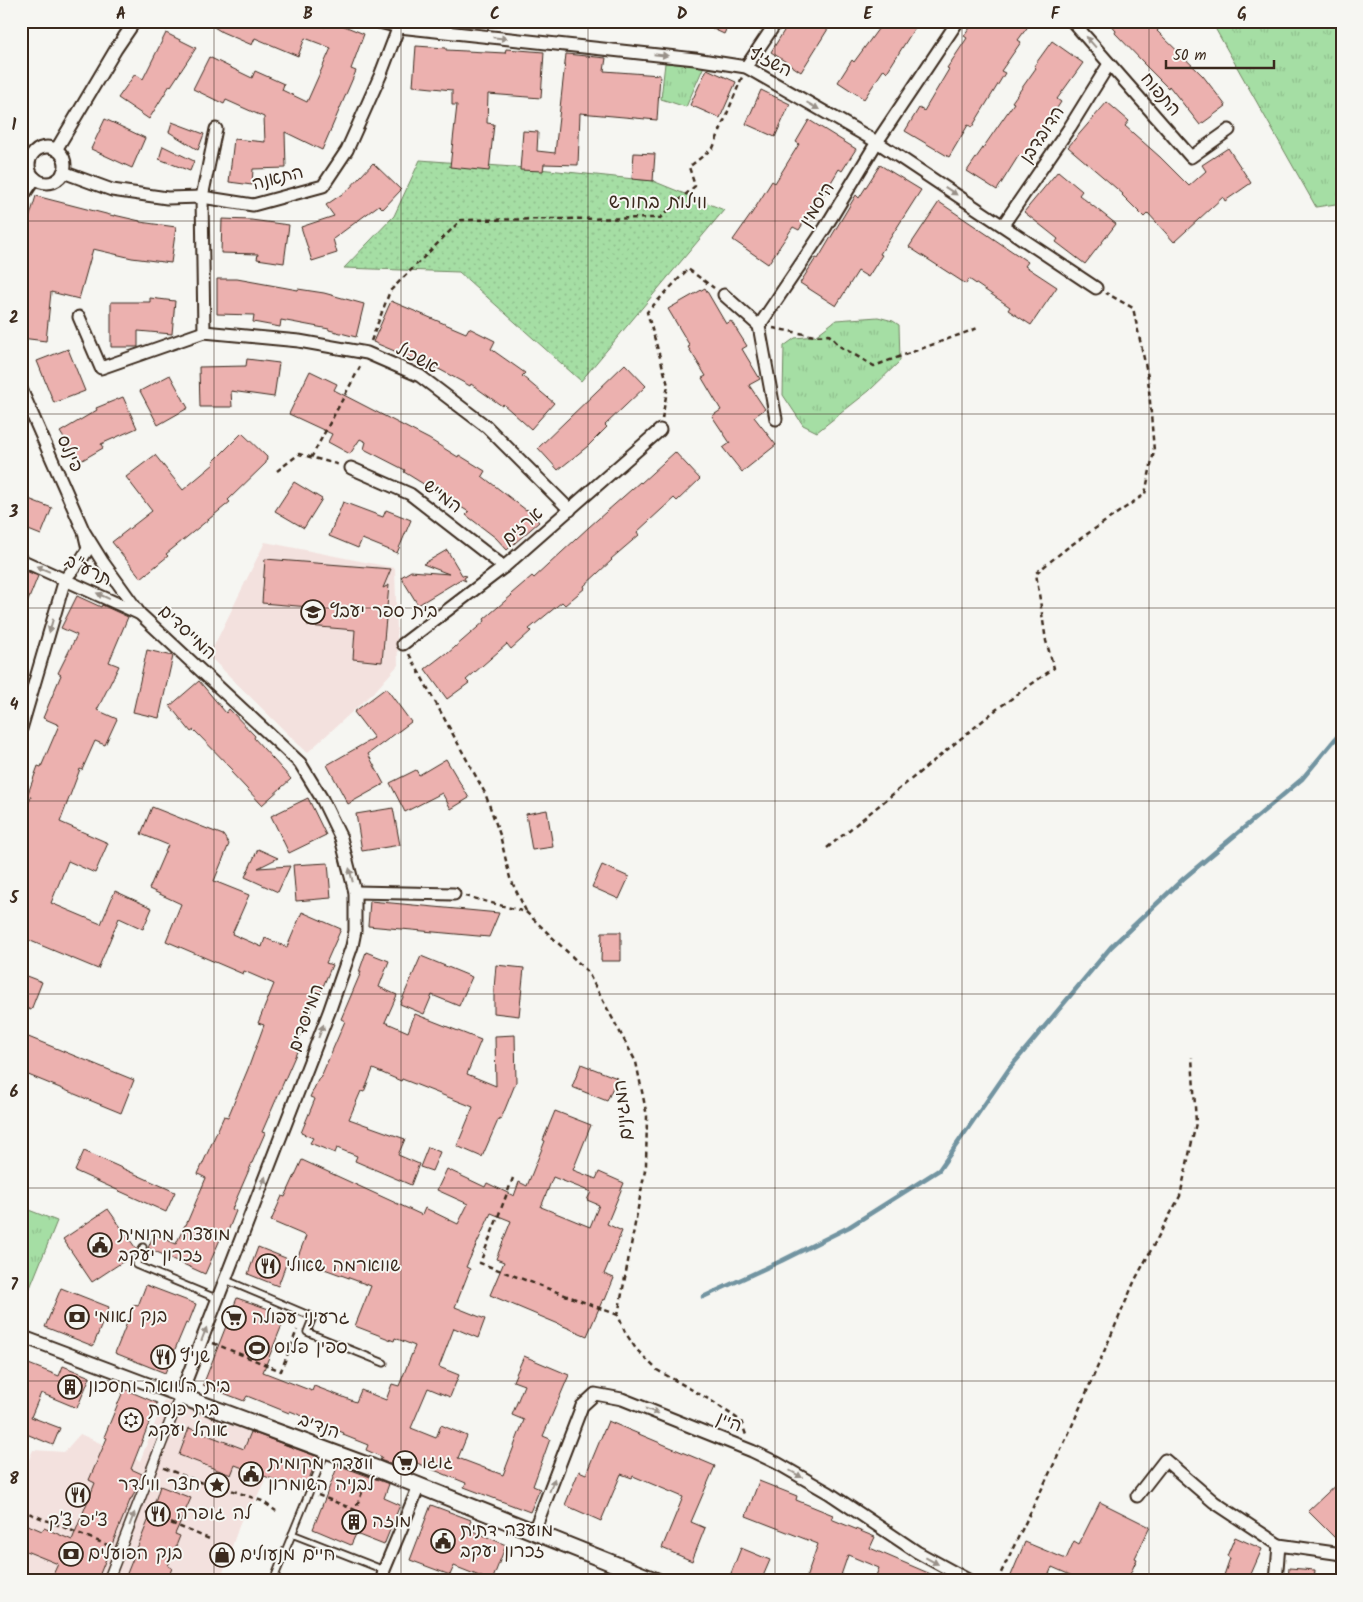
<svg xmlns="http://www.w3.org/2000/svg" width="1363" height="1602" viewBox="0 0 1363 1602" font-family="Kalam,'Playpen Sans Hebrew',sans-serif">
<defs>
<pattern id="grass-tufts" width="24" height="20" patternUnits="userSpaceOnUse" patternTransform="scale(1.25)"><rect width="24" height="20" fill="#a5dea4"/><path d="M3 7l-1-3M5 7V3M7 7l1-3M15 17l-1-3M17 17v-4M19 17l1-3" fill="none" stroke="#8fbf8d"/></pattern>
<pattern id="garden-dots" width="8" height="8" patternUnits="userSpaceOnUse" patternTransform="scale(1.25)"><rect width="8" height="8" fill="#a5dea4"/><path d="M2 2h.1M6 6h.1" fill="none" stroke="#8fbf8d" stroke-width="1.8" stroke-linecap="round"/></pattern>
</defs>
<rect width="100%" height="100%" fill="#f6f6f2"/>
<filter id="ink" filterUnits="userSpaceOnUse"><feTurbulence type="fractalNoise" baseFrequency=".02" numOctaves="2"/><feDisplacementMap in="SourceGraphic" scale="10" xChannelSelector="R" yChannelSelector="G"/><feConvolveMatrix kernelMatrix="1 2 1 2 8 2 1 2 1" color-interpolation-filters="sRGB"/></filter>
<g filter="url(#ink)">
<!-- built -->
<g fill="#f3e1de">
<polygon points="265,542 395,568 398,665 377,689 307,753 209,656"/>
<polygon points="164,1400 268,1439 255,1476 265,1480 250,1511 245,1509 220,1581 21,1581 21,1478 33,1450 64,1452 80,1434 140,1461"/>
</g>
<!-- grass -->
<g fill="url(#grass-tufts)" stroke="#708461">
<polygon points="1211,21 1342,21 1342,203 1316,207"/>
<polygon points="665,63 704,66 686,107 661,99"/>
<polygon points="878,317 893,321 899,325 900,361 869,391 817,432 803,425 783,395 784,346 795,338 815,336 836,320"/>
<polygon points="21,1207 57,1221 21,1310"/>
</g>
<!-- garden -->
<polygon fill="url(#garden-dots)" stroke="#708461" points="420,160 539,169 653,181 724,210 581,381 459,272 344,268 394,216"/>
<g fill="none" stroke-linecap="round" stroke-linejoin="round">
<!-- stream -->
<polyline stroke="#7294a1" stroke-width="4.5" points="703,1297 781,1261 849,1227 939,1170 1009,1069 1111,947 1183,879 1302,779 1342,731"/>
</g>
<!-- building -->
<g fill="#ecb1af" stroke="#3b2a1e" fill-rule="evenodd">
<polygon points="204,21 311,21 325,27 328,21 332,21 364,34 351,69 356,71 322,150 285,132 286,168 253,169 252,185 229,182 234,139 265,142 264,117 226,100 224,104 193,89 209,57 252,78 255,71 284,84 282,90 307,102 331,48 305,38 298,56 255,38 252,45 222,32"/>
<polygon points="696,21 730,21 724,34"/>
<polygon points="790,21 833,21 801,72 771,52"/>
<polygon points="884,21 919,21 887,72 884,69 864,99 838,82 852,60 854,62"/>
<polygon points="975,21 1032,21 1018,40 1021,42 1001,71 1005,73 972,127 968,125 949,157 905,131 919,108 924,111 949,69 947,68 967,38 964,36"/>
<polygon points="1107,21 1166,21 1157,31 1203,76 1226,106 1200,125 1169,86 1168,88 1143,63 1144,63 1115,33 1116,31"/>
<polygon points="166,33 196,48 171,86 170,85 149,119 118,98 135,74 143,79"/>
<polygon points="1052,41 1083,63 1057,99 1061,102 1040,134 1023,158 1019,155 997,190 967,171 1014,103 1012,102 1036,68 1034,66"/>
<polygon points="416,46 446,48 446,50 505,53 506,49 544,52 541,98 488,94 487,123 494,124 489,171 450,167 457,105 452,105 452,90 413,86"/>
<polygon points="566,54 606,58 604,71 660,75 657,120 580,113 578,165 544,164 543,171 520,170 523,131 538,132 537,151 555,153"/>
<polygon points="707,69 736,82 720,118 690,105"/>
<polygon points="761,90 790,104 775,137 746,124"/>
<polygon points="1107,102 1129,121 1125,126 1160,157 1189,186 1206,171 1202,165 1228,148 1251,183 1225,201 1223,197 1174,242 1148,213 1144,217 1122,195 1123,194 1068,147"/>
<polygon points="105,119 145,138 132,168 91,149"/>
<polygon points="809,120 856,149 842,171 839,169 821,199 819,198 799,230 793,227 768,264 733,240 752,213 772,181 775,183 799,144 796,142"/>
<polygon points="172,122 204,134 198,150 169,132"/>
<polygon points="163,146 194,161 190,171 159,159"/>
<polygon points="634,153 655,154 653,181 632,179"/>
<polygon points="373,163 401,190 383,209 379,205 333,239 337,253 312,261 301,227 334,216 326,205 348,190"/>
<polygon points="880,165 921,190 880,254 882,255 868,277 858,271 836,306 800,283 816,258 818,259 856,195 859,198"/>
<polygon points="1058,171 1082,191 1079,195 1116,224 1085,264 1056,242 1058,239 1024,212"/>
<polygon points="36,196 114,216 114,215 140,221 140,222 176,227 171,263 132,258 93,249 79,299 51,292 46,341 21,338 21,323 26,285 21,284 21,245"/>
<polygon points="939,202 1028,262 1025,266 1057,287 1031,325 1008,310 1010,307 969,279 966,284 909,247"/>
<polygon points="222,219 251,220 289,225 284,263 257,259 258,254 221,253"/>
<polygon points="217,279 237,279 298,290 298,289 324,293 364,304 356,337 329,330 329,329 281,320 280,327 253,322 254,315 217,314"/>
<polygon points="705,288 726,324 731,321 747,346 742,349 760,379 749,385 765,409 754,417 776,445 742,472 723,448 730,443 712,416 721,410 702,378 706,376 688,347 690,346 668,309"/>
<polygon points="150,298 175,301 172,334 138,331 138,347 111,347 111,302 150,302"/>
<polygon points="391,301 466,333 469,328 495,341 491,349 525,373 522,376 554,403 531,429 503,404 502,406 471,384 470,386 435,367 435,368 373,342"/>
<polygon points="68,349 85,391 54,403 37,361"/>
<polygon points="247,359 279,363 274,397 231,391 232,407 200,407 199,367 246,366"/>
<polygon points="625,364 646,386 605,425 607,427 588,446 558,470 538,448"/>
<polygon points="310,371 337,384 334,390 429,439 458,457 459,455 485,471 482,476 526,510 527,509 539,522 507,550 496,538 466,515 469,512 404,472 405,470 364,449 366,442 360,439 350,454 328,442 332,434 289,414"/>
<polygon points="170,375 188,408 158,425 140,391"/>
<polygon points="123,397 137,428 101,444 103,448 79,462 60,432 97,410 96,408"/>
<polygon points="242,433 267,457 266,463 228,500 230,502 166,554 168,556 141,578 112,542 152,511 126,477 155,455 183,490 214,464 213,462"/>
<polygon points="675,452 700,479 677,501 674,498 637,532 639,535 611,559 612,560 584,586 585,588 565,605 562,602 529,629 531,631 511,649 507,644 466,680 469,683 447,699 425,669 446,653 447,654 485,621 484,619 512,595 511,594 532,576 534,578 589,527 640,482 641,483"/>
<polygon points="294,482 322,499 304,528 275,511"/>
<polygon points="21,496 52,508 41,535 21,527"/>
<polygon points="343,502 383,517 386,510 411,520 397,553 362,539 358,548 329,536"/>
<polygon points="447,550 462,575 467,576 464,578 466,581 461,579 418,605 401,577 411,571 449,574 423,564"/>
<polygon points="265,559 391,569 383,588 389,585 382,662 353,659 355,630 308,626 309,607 262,603"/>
<polygon points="21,569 38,576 22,616 21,616"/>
<polygon points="77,596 101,607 102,605 128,617 109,662 119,666 97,710 117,719 105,745 95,741 82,770 80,769 60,822 108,843 95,873 68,861 51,903 101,924 115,891 152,908 143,929 119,918 98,969 21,937 21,821 31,797 27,796 38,766 41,767 59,725 43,718 61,675 58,673 77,635 61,628"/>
<polygon points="147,650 173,656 159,718 133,712"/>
<polygon points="199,681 226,713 229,709 255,736 254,738 291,779 262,805 231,772 233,770 194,730 191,732 170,706"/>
<polygon points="386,688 411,722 368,754 384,784 348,804 327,765 374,738 354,712"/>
<polygon points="446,759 469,798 451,809 442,793 405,812 390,783 416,770 419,775"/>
<polygon points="308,798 326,835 289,853 271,816"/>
<polygon points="152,807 223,835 229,844 214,881 249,895 232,934 262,947 265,938 287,947 302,912 341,929 326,963 332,965 317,1001 315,1000 296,1046 299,1047 262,1132 265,1133 232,1209 236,1211 226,1236 222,1235 205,1274 148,1248 154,1234 176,1244 185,1225 186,1225 206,1178 198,1174 224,1116 228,1117 248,1069 264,1025 258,1023 274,984 244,971 243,974 166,941 181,904 149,889 168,845 141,834"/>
<polygon points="393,808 400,845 362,851 356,814"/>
<polygon points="547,810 553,847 532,850 526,814"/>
<polygon points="258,849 278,858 258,868 290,866 278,892 245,877"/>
<polygon points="328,863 331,898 296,901 293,865"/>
<polygon points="602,865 629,877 619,899 592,887"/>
<polygon points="370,901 499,913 489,937 368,926"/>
<polygon points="602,932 621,932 621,961 601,961"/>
<polygon points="366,952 389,961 379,987 397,995 385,1022 408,1032 415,1014 481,1040 467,1074 496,1086 495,1036 515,1035 516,1082 501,1119 499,1118 482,1157 457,1146 473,1107 402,1079 401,1081 373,1069 364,1092 361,1091 349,1119 405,1139 398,1155 419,1164 411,1185 355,1161 357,1156 337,1148 335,1153 310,1143 313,1138 301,1133 315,1099 310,1097 319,1078 320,1079 345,1021 341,1019 361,972 359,972"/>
<polygon points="421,956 472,977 459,1006 432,995 424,1014 400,1004"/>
<polygon points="496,965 524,968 519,1016 494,1013 494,989"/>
<polygon points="21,974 42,982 31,1010 21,1006"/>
<polygon points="21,1034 134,1080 121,1113 21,1072"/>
<polygon points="581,1064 617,1078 607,1101 572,1087"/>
<path d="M 555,1111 L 591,1125 L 573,1170 L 596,1179 L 599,1172 L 624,1183 L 607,1224 L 622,1231 L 604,1274 L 614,1278 L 605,1300 L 603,1299 L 587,1336 L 490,1295 L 504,1262 L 496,1259 L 511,1221 L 491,1213 L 466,1267 L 470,1269 L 455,1307 L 485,1319 L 478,1338 L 454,1328 L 439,1367 L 459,1375 L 450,1397 L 428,1388 L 411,1428 L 436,1438 L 441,1425 L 467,1436 L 458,1458 L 503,1475 L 524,1420 L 512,1415 L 524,1385 L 513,1381 L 524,1356 L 569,1375 L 543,1436 L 550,1439 L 533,1486 L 540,1489 L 530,1512 L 464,1487 L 466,1483 L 412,1461 L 411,1463 L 398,1459 L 396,1466 L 380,1460 L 382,1457 L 366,1450 L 368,1445 L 343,1435 L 344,1433 L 290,1411 L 289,1413 L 247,1396 L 244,1401 L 203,1385 L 237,1298 L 286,1315 L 263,1372 L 312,1391 L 314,1386 L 356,1402 L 361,1390 L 386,1400 L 392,1384 L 399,1386 L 415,1346 L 395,1338 L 394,1341 L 355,1326 L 371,1286 L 297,1259 L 306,1236 L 271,1221 L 282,1196 L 285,1197 L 302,1160 L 422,1215 L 425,1208 L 458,1224 L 468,1204 L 437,1190 L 447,1169 L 485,1187 L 487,1183 L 514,1196 L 519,1182 L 527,1186 L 545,1141 L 543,1140 ZM 553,1177 L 591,1192 L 587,1200 L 599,1205 L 590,1227 L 541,1207 Z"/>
<polygon points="428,1147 440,1152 432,1171 420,1167"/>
<polygon points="84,1151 175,1192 166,1212 75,1171"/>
<polygon points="108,1209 137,1250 136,1253 92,1282 63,1239"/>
<polygon points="258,1247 288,1259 278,1286 248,1274"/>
<polygon points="146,1285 196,1304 188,1324 186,1323 165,1373 115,1353 134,1305 138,1306"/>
<polygon points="61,1288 109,1307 93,1346 45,1327"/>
<polygon points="21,1361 59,1376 63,1366 90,1377 77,1408 41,1393 31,1417 60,1428 53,1445 24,1433 21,1440"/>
<polygon points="124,1389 157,1403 131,1469 142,1474 132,1498 131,1498 97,1581 50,1581 58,1564 21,1549 21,1522 42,1531 44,1528 72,1540 95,1483 89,1480 107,1438 104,1437"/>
<polygon points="608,1421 715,1466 691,1522 705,1528 692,1561 662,1548 683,1497 633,1476 632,1478 621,1474 601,1521 565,1505 579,1471 586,1474"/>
<polygon points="189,1428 244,1449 251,1432 318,1457 304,1491 235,1465 231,1475 179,1455"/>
<polygon points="338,1465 389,1484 384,1498 400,1505 384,1545 356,1534 351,1545 313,1529"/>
<polygon points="1342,1479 1342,1532 1335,1538 1308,1511"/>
<polygon points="759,1481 797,1496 796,1500 833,1515 831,1519 875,1537 870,1548 947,1581 874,1581 879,1568 848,1555 839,1581 805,1581 818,1544 746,1516"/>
<polygon points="160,1486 191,1498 175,1534 180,1536 168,1566 172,1568 167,1581 124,1581 152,1511"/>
<polygon points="1100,1502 1150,1527 1135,1558 1137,1559 1127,1581 1084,1581 1052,1567 1046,1581 1017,1581 1010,1578 1025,1542 1066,1559 1074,1541 1079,1544"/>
<polygon points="431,1505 471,1520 468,1529 506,1545 492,1581 454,1566 450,1575 410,1560"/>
<polygon points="1235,1537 1262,1549 1248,1581 1222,1581 1230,1558 1227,1556"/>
<polygon points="741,1548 770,1560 761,1581 728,1581"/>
<polygon points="1289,1568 1315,1570 1314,1581 1288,1581"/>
</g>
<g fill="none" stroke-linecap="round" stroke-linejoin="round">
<!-- service casing -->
<g stroke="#3b2a1e" stroke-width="9">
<g id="service">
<polyline points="143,1247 136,1265 218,1299"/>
<polyline points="226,1280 313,1317 307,1332 384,1363"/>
<polyline points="292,1534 384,1570"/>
<polyline points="273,1581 326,1451"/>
</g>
</g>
<!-- pedestrian casing -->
<g stroke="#3b2a1e" stroke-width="12">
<polyline id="pedestrian" points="108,1581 180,1396"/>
</g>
<!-- minor casing -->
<g stroke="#3b2a1e" stroke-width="15">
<g id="minor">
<polyline points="375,21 399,27 695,59 746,67 877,142 1096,288"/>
<polyline points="1072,21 1191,157 1229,130"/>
<polyline points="746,67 777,21"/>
<circle cx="47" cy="165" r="18"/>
<polyline points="56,150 116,49 135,21"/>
<polyline points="63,172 112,190 167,198 202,197 253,205 323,186 347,150 380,76 401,21"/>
<polyline points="21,199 35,178"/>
<polyline points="1003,225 1070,127 1109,64"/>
<polyline points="724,295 759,326"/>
<polyline points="79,317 101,368 204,332 299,341 367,353 420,376 487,427 570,510"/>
<polyline points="204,332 202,197 216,129"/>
<polyline points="21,389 84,532 102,561 140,614 300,763 322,799 341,838 355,892 355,931 352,946 329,1012 180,1396 21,1336"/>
<polyline points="776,419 759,326 825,228 877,142 958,21"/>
<polyline points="351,468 410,494 504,567"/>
<polyline points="21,560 138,613"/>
<polyline points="403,644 504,567 660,430"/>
<polyline points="21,729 65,579 81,560 88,549 85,536"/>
<polyline points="355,892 454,894"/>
<polyline points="1137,1496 1165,1460 1214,1502 1279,1545"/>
<polyline points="534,1531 582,1406 595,1394 622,1399 752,1451 777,1463 829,1493 917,1552 970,1581"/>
<polyline points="382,1581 384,1570 419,1486"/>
<polyline points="1276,1581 1279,1545 1342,1554"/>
</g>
</g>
<!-- tertiary casing -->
<g stroke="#3b2a1e" stroke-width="19">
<polyline id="tertiary" points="180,1396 372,1467 657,1581"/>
</g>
<!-- path -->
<g stroke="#3b2a1e" stroke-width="2.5" stroke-dasharray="5 4" stroke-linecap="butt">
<polyline points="773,328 815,336 829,335 841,347 874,366 978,328"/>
<polyline points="371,341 390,291 461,220 660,218 695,186 689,167 713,148 742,77"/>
<polyline points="662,419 668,385 647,312 688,269 714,288"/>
<polyline points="311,458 361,365"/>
<polyline points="277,471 299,454 340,465"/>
<polyline points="409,654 485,793 500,835 510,878 526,911"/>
<polyline points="827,848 997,709 1054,668 1046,641 1036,573 1067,548 1145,494 1154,451 1148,377 1133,308 1106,293"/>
<polyline points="465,896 526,912 587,971 636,1062 647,1116 646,1165 618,1315 625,1332 636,1349 657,1370 710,1400 741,1421 746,1435"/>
<polyline points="513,1178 480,1263 618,1315"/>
<polyline points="213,1343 281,1371 297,1330"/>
<polyline points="164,1468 215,1488 231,1490 262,1501 276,1511"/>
<polyline points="318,1495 355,1510 367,1480"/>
<polyline points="21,1510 110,1546"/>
<polyline points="146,1513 212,1540"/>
<polyline points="997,1581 1068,1435 1135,1280 1180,1196 1196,1123 1192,1057"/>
</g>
<!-- service -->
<use href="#service" stroke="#f6f6f2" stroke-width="5.5"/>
<!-- pedestrian -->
<use href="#pedestrian" stroke="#f6f6f2" stroke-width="9"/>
<!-- minor -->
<use href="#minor" stroke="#f6f6f2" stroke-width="11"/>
<!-- tertiary -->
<use href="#tertiary" stroke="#f6f6f2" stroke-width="15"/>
</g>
<!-- one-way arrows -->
<defs><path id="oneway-solid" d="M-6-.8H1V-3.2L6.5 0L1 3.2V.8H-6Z" transform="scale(1.25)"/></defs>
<g fill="#989088">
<use href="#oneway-solid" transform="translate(500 38) rotate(6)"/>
<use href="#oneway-solid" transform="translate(1091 42) rotate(-131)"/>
<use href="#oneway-solid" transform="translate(661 55) rotate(6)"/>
<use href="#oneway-solid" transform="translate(813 106) rotate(30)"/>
<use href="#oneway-solid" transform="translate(951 191) rotate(33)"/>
<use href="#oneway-solid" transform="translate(43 569) rotate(-157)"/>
<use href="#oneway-solid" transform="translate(103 596) rotate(-155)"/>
<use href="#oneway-solid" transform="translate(51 626) rotate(106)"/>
<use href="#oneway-solid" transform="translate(351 875) rotate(-104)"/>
<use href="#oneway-solid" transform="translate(321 1031) rotate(-69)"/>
<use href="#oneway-solid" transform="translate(263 1183) rotate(-69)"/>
<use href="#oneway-solid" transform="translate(204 1334) rotate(-69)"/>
<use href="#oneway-solid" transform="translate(652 1411) rotate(21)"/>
<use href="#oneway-solid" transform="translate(796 1474) rotate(30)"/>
<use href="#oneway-solid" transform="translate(552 1485) rotate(-69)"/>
<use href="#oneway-solid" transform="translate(132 1519) rotate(-69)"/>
<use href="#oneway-solid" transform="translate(932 1561) rotate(28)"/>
</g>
</g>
<!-- grid -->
<path fill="none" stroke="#3b2a1e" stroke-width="1" stroke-opacity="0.55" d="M 214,21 L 214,1581M 401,21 L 401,1581M 588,21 L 588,1581M 775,21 L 775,1581M 962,21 L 962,1581M 1149,21 L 1149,1581M 21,221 L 1342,221M 21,414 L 1342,414M 21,608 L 1342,608M 21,801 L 1342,801M 21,994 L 1342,994M 21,1188 L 1342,1188M 21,1381 L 1342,1381"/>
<!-- icons -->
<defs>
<g id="school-ring" transform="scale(1.25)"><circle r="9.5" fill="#f6f6f2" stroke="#3b2a1e" stroke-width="1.5"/><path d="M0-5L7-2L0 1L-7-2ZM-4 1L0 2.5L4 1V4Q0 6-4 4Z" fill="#3b2a1e"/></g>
<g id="civic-ring" transform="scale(1.25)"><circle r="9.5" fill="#f6f6f2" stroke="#3b2a1e" stroke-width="1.5"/><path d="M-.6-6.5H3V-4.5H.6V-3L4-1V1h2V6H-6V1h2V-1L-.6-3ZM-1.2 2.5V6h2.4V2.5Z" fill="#3b2a1e"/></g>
<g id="restaurant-ring" transform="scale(1.25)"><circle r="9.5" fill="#f6f6f2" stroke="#3b2a1e" stroke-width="1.5"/><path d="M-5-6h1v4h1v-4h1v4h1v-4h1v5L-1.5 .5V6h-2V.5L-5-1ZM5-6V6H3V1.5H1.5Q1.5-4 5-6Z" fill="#3b2a1e"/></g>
<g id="bank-ring" transform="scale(1.25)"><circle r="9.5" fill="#f6f6f2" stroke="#3b2a1e" stroke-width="1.5"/><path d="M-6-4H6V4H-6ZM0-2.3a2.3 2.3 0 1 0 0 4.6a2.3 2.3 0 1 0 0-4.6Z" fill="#3b2a1e"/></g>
<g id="supermarket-ring" transform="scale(1.25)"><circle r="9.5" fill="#f6f6f2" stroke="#3b2a1e" stroke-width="1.5"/><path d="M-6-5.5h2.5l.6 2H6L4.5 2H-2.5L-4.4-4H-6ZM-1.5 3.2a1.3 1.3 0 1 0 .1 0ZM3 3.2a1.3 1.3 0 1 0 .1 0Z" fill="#3b2a1e"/></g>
<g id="stadium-ring" transform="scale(1.25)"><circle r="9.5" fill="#f6f6f2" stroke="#3b2a1e" stroke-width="1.5"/><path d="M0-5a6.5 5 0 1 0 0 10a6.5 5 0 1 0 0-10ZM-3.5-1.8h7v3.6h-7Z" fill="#3b2a1e"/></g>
<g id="building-ring" transform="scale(1.25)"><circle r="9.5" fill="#f6f6f2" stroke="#3b2a1e" stroke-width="1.5"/><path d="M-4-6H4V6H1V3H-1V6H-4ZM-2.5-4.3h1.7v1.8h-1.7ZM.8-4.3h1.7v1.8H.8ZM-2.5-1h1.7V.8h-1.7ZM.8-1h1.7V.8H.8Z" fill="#3b2a1e"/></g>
<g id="synagogue-ring" transform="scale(1.25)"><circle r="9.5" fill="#f6f6f2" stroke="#3b2a1e" stroke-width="1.5"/><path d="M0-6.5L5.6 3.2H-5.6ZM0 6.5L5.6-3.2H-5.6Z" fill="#3b2a1e"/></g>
<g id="sight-ring" transform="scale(1.25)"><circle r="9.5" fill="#f6f6f2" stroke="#3b2a1e" stroke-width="1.5"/><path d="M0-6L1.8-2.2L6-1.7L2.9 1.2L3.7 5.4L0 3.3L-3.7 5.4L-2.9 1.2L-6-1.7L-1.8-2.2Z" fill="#3b2a1e"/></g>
<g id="shop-ring" transform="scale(1.25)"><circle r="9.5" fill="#f6f6f2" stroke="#3b2a1e" stroke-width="1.5"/><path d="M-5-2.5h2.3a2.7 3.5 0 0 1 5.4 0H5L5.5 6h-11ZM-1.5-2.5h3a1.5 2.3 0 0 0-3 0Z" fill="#3b2a1e"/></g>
</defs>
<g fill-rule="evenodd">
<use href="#school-ring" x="313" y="612"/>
<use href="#civic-ring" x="100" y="1245"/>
<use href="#restaurant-ring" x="268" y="1266"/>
<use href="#bank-ring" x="77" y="1317"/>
<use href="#supermarket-ring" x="234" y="1318"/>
<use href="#stadium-ring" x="257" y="1348"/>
<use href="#restaurant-ring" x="163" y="1357"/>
<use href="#building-ring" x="70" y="1387"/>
<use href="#synagogue-ring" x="131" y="1420"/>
<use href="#supermarket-ring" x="405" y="1463"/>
<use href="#civic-ring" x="251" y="1474"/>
<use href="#sight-ring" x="217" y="1485"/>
<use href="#restaurant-ring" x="78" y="1495"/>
<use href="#restaurant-ring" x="158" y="1514"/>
<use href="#building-ring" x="354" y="1522"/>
<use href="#civic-ring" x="443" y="1541"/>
<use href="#bank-ring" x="71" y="1554"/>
<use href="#shop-ring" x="222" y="1555"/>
</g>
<g text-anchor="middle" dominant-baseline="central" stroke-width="4" stroke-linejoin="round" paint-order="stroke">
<!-- street labels -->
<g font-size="18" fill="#3b2a1e" stroke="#f6f6f2">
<text transform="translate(770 63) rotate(26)">השזיף</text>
<text transform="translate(1160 95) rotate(49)">התפוח</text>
<text transform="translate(1043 135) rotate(-56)">הדובדבן</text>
<text transform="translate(278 179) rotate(-14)">התאנה</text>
<text transform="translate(818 205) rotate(-58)">היסמין</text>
<text transform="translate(417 359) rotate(28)">אשכול</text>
<text transform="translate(69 454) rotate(66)">פינלס</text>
<text transform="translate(442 497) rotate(37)">המייש</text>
<text transform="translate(523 527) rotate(-41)">ארזים</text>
<text transform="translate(88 571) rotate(25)">תרע"ב</text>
<text transform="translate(187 633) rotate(43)">המייסדים</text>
<text transform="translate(307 1018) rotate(-70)">המייסדים</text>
<text transform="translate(624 1110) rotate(-96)">המגינים</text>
<text transform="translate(729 1423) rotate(22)">היין</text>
<text transform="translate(319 1427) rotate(20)">הנדיב</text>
</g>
<!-- poi labels -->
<g font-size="18" fill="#3b2a1e" stroke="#f6f6f2" text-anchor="start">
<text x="330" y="612">בית ספר יעבץ</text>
<text x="118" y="1235">מועצה מקומית<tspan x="118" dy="21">זכרון יעקב</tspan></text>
<text x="286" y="1266">שווארמה שאולי</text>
<text x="94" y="1317">בנק לאומי</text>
<text x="252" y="1318">גרעיני עפולה</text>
<text x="274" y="1348">ספין פלוס</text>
<text x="180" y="1357">שניץ</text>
<text x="88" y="1387">בית הלוואה וחסכון</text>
<text x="148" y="1410">בית כנסת<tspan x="148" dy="21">אוהל יעקב</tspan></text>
<text x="422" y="1463">גוגו</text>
<text x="268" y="1464">וועדה מקומית<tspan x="268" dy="21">לבניה השומרון</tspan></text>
<text x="200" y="1485" text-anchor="end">חצר ווילדר</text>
<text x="176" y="1514">לה גופרה</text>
<text x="78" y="1521" text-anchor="middle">צ'יפ צ'ק</text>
<text x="372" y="1522">מוזה</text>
<text x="460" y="1531">מועצה דתית<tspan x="460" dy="21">זכרון יעקב</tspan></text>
<text x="88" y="1554">בנק הפועלים</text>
<text x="240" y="1555">חיים מנעולים</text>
</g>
<!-- neighbourhood labels -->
<g font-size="19" fill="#3b2a1e" stroke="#f6f6f2">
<text x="658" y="203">ווילות בחורש</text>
</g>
</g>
<!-- margin -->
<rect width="1363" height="1602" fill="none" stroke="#f6f6f2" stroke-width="55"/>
<!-- scale -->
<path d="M1166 60v8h108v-8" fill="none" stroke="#3b2a1e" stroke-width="2.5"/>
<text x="1173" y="60" font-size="15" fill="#3b2a1e" stroke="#f6f6f2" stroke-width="4" paint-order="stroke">50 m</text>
<rect x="28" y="28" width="1308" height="1546" fill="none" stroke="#3b2a1e" stroke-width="2"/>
<g font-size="16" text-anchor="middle" font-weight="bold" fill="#3b2a1e">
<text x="121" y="19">A</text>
<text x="308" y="19">B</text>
<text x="495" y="19">C</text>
<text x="682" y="19">D</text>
<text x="868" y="19">E</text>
<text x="1055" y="19">F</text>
<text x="1242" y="19">G</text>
<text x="14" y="130">1</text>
<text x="14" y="323">2</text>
<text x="14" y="517">3</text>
<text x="14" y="710">4</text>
<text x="14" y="903">5</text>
<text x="14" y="1097">6</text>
<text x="14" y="1290">7</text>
<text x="14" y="1484">8</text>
</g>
</svg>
